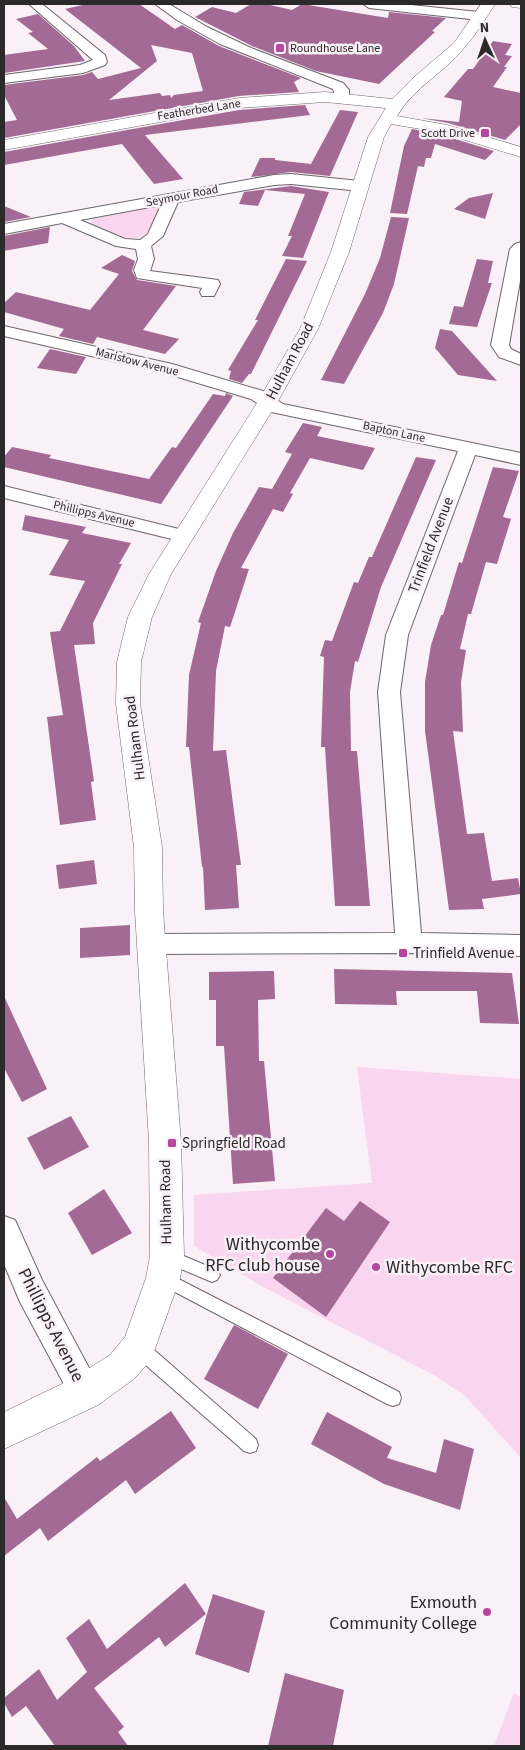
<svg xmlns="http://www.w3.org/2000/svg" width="525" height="1750" viewBox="0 0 525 1750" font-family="'Source Sans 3',sans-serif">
<rect width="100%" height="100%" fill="#f9f1f7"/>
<!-- green -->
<g fill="#fad5ef">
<path d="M 157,206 L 160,209 C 156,216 152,228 146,233 C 131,246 104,231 90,224 L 93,219 Z"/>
<polygon points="357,1067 521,1079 521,1458 465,1396 434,1375 265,1288 194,1246 194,1195 372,1183"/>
<polygon points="514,1693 521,1697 521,1746 494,1746"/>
</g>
<!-- building -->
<g fill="#a26a94" fill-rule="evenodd">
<path d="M 87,4 L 139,4 L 175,29 L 182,25 L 219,46 L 301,78 L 294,82 L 299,92 L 239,96 L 4,138 L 4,122 L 17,120 L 4,95 L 4,85 L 83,75 L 92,72 L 98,79 L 141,68 L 65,9 ZM 151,45 L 192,53 L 203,91 L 174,95 L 171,98 L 170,95 L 162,96 L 160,93 L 109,100 L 157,61 Z"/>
<polygon points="251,4 266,4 292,10 302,4 388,18 389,12 446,18 432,31 435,32 379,84 316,71 252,46 195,17 212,7 236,13"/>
<polygon points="38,14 74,46 85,61 4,73 4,55 48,49 28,33 33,32 16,19"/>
<polygon points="493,41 512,44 505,55 512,56 504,67 507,67 493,87 521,93 521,124 505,140 448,123 421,118 459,122 462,101 444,97 468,69 473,69"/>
<polygon points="305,105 310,115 145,135 183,179 154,184 122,144 4,165 4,152 239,110"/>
<polygon points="340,110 358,112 330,176 291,172 251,177 260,158 275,158 275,160 311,164"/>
<polygon points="412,129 439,134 494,151 485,160 435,144 431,158 426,158 424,167 418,166 407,214 390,213 404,146"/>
<polygon points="291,186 329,192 303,258 282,256 292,236 288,236 305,194 265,190 258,206 239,204 244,192"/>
<polygon points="493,193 485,219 454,209 469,198"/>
<polygon points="4,206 31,217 4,222"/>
<polygon points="391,217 409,218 394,284 383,313 344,384 321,380 365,294 380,258"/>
<polygon points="50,227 48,243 4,251 4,236"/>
<polygon points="122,255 135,261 132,271 137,280 176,286 143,330 179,339 165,354 97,337 93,344 59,336 64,329 4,312 4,303 16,292 90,310 119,274 101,268"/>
<polygon points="286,259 307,261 251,374 249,374 242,383 229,379 231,371 228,370 258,320 255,320"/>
<polygon points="477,259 493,261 488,283 492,283 477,327 449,324 454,306 463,307"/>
<polygon points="440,329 452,331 497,381 458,375 435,348"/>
<polygon points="50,349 86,357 76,374 37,368"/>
<polygon points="226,393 233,396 161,504 4,467 4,457 12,447 51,455 49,458 149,479 172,447 176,448 213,394 225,396"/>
<polygon points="303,423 322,427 317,436 375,448 363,470 310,458 290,493 293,494 283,512 273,509 241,568 249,569 230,627 225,626 216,671 213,751 226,750 241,865 236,865 239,908 205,910 203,867 202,867 189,747 186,747 189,675 201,623 198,622 216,571 233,533 259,487 272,489 292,454 285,452"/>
<polygon points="416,457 436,460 381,587 358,662 355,661 350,692 351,751 357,751 370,906 335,906 325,747 321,747 324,657 320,656 325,640 332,641 354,582 358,583 369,557 372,557"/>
<polygon points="493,467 519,471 503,517 511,519 497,564 486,562 471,614 468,614 460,649 466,650 461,682 463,732 453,731 467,834 484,833 492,881 518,878 521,894 482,899 484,909 449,910 425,731 425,682 431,645 441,615 443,615 459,562 462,563"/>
<polygon points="25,515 86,527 82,533 131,543 119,564 122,564 93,623 95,644 74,645 94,781 91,782 96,820 60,825 47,717 63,715 50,632 60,631 85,581 49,575 69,540 22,530"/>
<polygon points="94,860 97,884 59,889 56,865"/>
<polygon points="130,925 130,955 80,958 80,928"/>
<polygon points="334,969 512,973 519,1024 480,1023 477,991 396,991 397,1005 335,1004"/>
<polygon points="274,971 275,999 258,1000 259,1061 264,1061 275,1181 233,1184 224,1046 216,1046 216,1000 209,1000 209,972"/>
<polygon points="4,996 47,1089 22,1102 4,1068"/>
<polygon points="71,1116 89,1147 44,1170 27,1138"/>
<polygon points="104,1189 132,1233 92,1255 68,1213"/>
<polygon points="360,1201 390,1222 326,1317 273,1278 326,1208 344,1221"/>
<polygon points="234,1325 288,1354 258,1409 204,1379"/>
<polygon points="171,1411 196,1448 135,1494 126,1480 48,1541 40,1528 4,1556 4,1497 17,1519 97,1457 100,1461"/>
<polygon points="327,1412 392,1447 387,1458 436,1473 444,1439 474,1449 460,1510 384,1484 311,1444"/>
<polygon points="185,1583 206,1614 165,1647 159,1637 94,1688 124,1727 118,1732 128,1746 55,1746 26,1706 12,1717 4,1703 4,1698 39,1669 57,1700 87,1672 66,1638 89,1619 107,1649"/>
<polygon points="213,1594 265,1611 249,1673 195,1654"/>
<polygon points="285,1673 344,1690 333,1746 268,1746"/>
</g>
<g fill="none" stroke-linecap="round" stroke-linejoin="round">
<!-- lane casing -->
<g stroke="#6d666b" stroke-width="2">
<g id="lane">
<polygon points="167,1249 217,1270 220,1275 217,1280 212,1282 162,1261 159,1256 162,1251"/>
<polygon points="163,1271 399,1392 401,1398 399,1404 393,1406 387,1404 158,1283 155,1278 158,1273"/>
<polygon points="139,1340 145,1342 256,1439 258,1445 256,1451 250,1453 244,1451 133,1354 131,1348 133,1342"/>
</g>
</g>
<!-- street casing -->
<g stroke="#6d666b" stroke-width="2">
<g id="street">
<polygon points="29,4 42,4 105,55 107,62 105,65 83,73 4,83 4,75 80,65 93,60"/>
<polygon points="155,4 169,4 207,27 251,48 343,83 349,90 349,98 342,102 337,101 333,89 220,44 177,20"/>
<polygon points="363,4 401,4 479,12 485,16 479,20 369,8"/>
<path d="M 291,174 L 360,181 L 368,186 L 360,191 L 291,184 L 274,185 L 178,202 L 163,236 L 151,246 L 154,259 L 150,271 L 218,280 L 220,284 L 214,296 L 202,296 L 200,292 L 202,288 L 137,278 L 134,270 L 138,259 L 136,249 L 116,246 L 62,223 L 4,234 L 4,224 L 274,175 ZM 161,205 L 148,234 L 140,240 L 125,239 L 80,220 Z"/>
<polygon points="521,242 521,275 509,345 511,349 521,354 521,365 499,357 491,345 510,249 515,244"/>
<polygon points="4,326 172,364 263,391 283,404 521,453 521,465 475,455 408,635 400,692 421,933 521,935 521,956 409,953 152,954 143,951 139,944 143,937 152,934 395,933 378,692 386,635 458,451 271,412 251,399 161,372 4,336"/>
<polygon points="4,486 191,532 194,536 191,540 184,542 4,498"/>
<polygon points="4,1216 15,1220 42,1280 96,1381 101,1392 96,1403 85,1408 74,1403 20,1302 4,1264"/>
</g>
</g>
<!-- secondary casing -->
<g stroke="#6d666b" stroke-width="1">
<g id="secondary">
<path d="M 481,4 L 495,4 C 485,19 476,35 464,48 C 444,73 414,87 397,116 L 447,125 L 521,147 L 521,157 L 439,132 L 391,124 L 384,137 L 349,252 L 318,329 L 277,403 L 171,574 L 152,617 L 141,662 L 140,704 L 162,847 L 163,911 L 181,1142 L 184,1256 L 180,1278 L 151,1360 L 134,1379 L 98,1405 L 4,1449 L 4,1412 L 72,1379 L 110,1355 L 125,1337 L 146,1278 L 150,1256 L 149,1142 L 135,911 L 134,847 L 116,704 L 117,662 L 128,617 L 149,574 L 257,403 L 300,329 L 331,252 L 368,137 L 386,108 L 325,102 L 239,108 L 4,150 L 4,140 L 239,98 L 325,92 L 392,99 L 413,78 L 454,43 Z"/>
<polygon points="510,4 521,4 521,8 512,7"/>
</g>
</g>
<!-- lane -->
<use href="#lane" fill="#fff" fill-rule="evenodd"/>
<!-- street -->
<use href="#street" fill="#fff" fill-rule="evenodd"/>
<!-- secondary -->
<use href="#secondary" fill="#fff" fill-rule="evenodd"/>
</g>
<!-- markers -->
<g fill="#b645a0" stroke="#f9f1f7" stroke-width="2">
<rect x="275" y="43" width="10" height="10" rx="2.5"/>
<rect x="480" y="128" width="10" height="10" rx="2.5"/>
<rect x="398" y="948" width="10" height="10" rx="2.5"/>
<rect x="167" y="1138" width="10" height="10" rx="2.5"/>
<circle cx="330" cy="1254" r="5"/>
<circle cx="376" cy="1267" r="5"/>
<circle cx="487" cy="1612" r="5"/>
</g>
<g text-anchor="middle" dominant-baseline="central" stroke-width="5" stroke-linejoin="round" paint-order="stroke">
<!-- far-poi labels -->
<g font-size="12" fill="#2c292b" stroke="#f9f1f7" text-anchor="start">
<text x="290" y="48">Roundhouse Lane</text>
<text x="475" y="133" text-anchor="end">Scott Drive</text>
</g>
<!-- far-street labels -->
<g font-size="12" fill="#2c292b" stroke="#f9f1f7">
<text transform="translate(199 110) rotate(-9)">Featherbed Lane</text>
<text transform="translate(182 196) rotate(-11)">Seymour Road</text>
<text transform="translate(137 362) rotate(14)">Maristow Avenue</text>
<text transform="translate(394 432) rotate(12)">Bapton Lane</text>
<text transform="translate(94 514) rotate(13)">Phillipps Avenue</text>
</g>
<!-- street labels -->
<g font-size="15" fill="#2c292b" stroke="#f9f1f7">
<text transform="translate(290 361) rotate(-62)">Hulham Road</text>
<text transform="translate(431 545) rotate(-69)">Trinfield Avenue</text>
<text transform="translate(135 738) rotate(-97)">Hulham Road</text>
<text transform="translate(166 1202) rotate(-91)">Hulham Road</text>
</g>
<!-- poi labels -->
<g font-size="15" fill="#2c292b" stroke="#f9f1f7" text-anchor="start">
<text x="413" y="953">Trinfield Avenue</text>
<text x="182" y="1143">Springfield Road</text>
</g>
<!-- near-poi labels -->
<g font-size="18" fill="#2c292b" stroke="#f9f1f7" text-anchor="end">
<text x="320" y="1244">Withycombe<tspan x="320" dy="21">RFC club house</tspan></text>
<text x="386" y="1267" text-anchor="start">Withycombe RFC</text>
<text x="477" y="1602">Exmouth<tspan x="477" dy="21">Community College</tspan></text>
</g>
<!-- near-street labels -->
<g font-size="18" fill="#2c292b" stroke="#f9f1f7">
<text transform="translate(51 1325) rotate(63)">Phillipps Avenue</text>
</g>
</g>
<!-- border -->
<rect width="525" height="1750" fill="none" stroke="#2c292b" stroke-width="10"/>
<!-- north arrow -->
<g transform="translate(485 40) rotate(357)" stroke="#f9f1f7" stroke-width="4" paint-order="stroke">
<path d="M0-4L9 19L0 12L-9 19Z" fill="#2c292b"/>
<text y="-8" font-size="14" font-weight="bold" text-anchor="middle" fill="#2c292b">N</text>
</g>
</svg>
